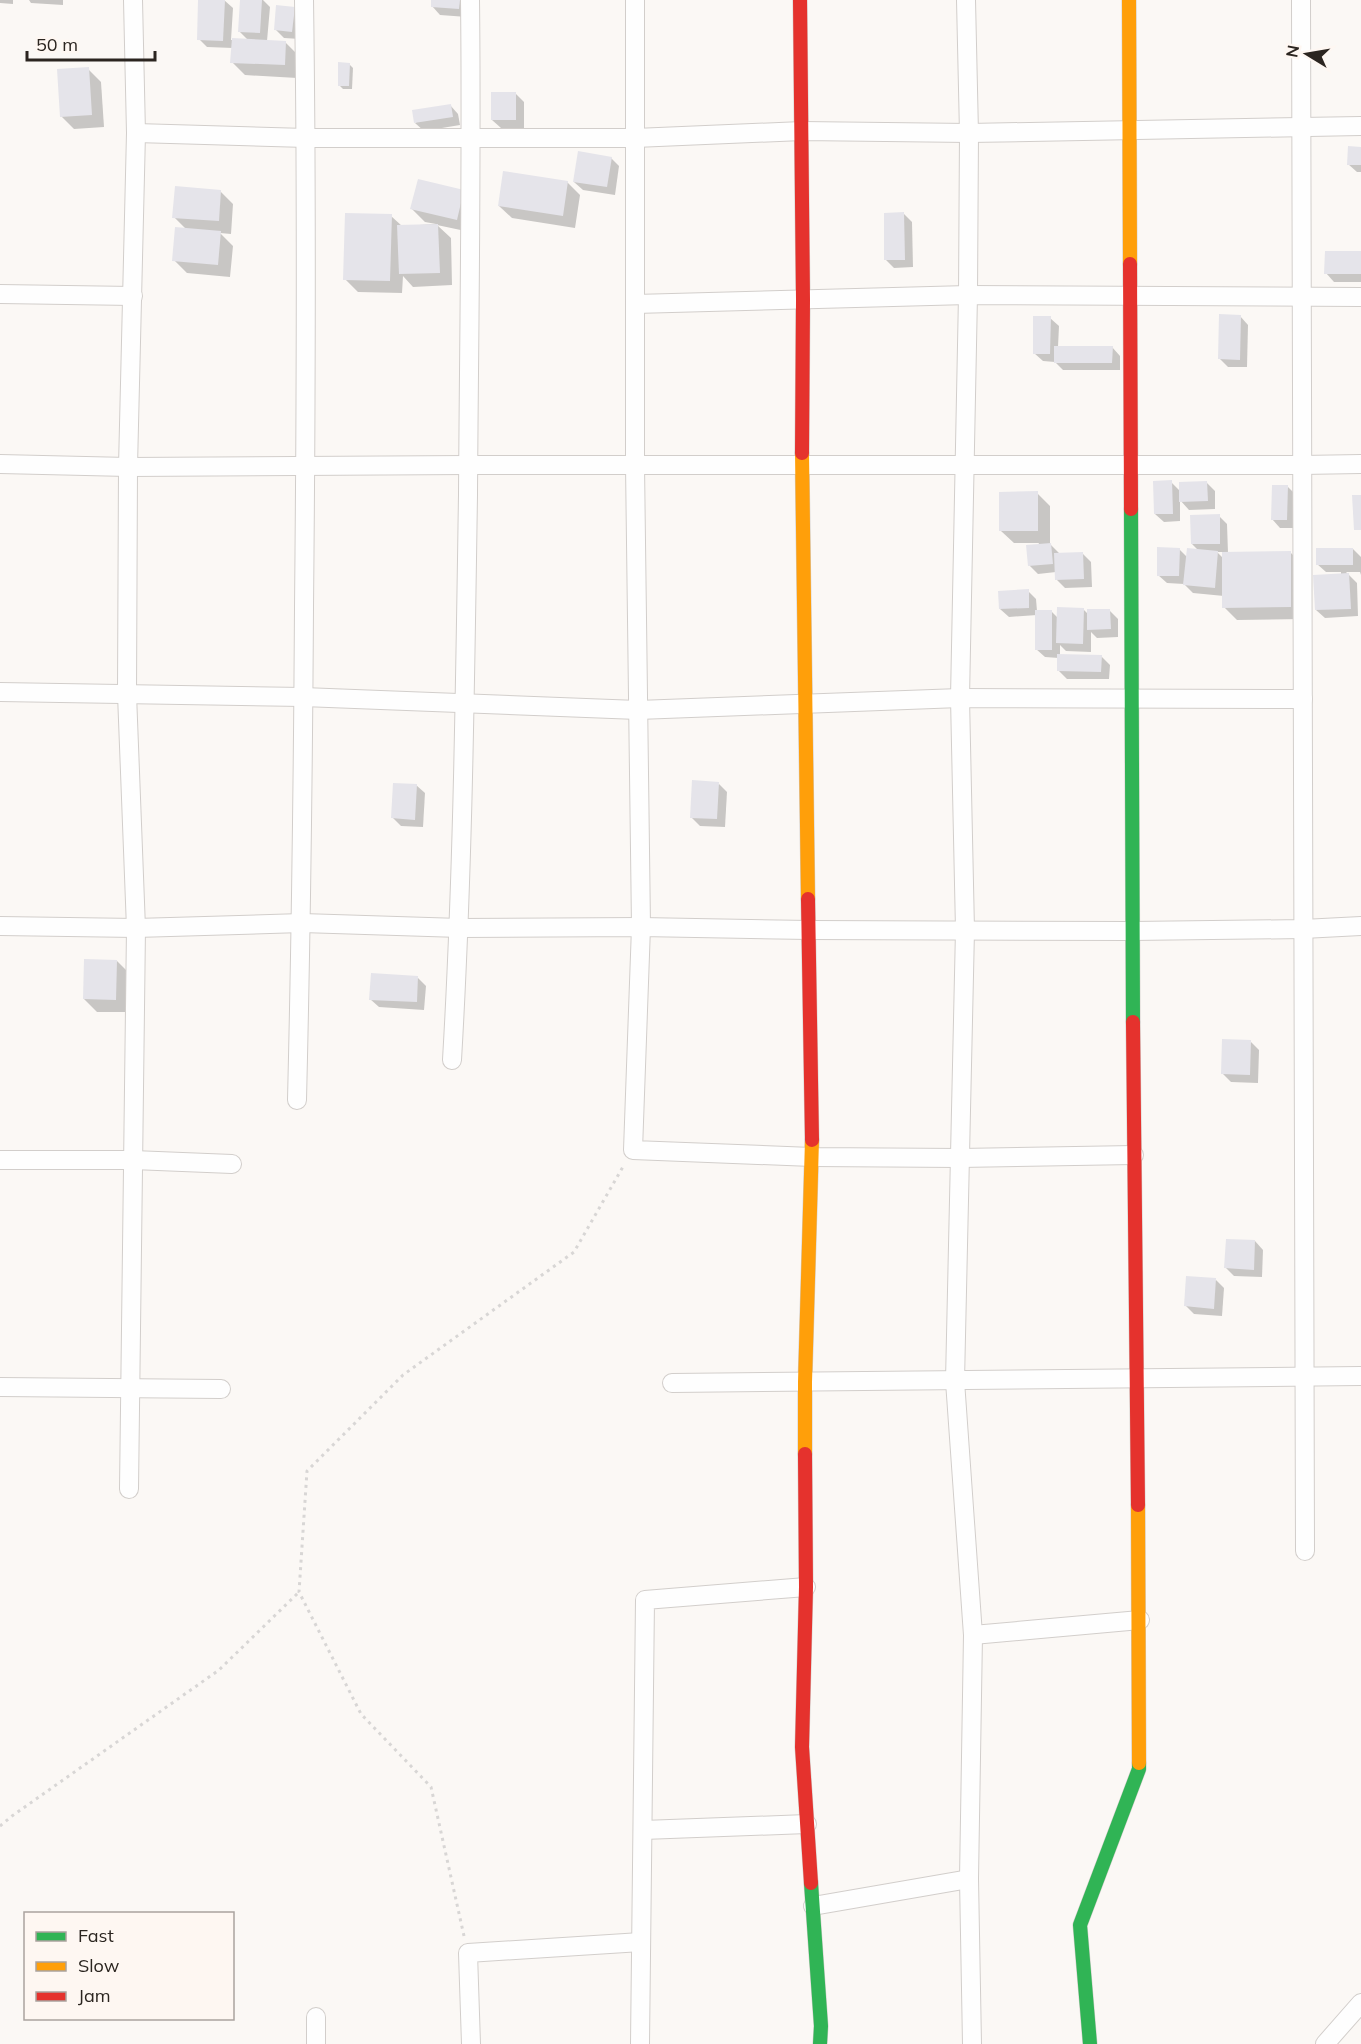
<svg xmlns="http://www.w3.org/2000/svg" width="1361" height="2044" viewBox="0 0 1361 2044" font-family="Mulish,sans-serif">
<rect width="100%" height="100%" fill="#fbf8f5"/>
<!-- shadow -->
<g fill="#0003" fill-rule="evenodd">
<polygon points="0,0 13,0 13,4 0,3"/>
<polygon points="29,0 63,0 63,5 31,3"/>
<polygon points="200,0 224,0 233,8 231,40 249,41 239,31 241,0 263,0 270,7 267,41 285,42 298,55 297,78 245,75 232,62 233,48 207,47 199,39"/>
<polygon points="433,0 468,0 467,17 440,15 432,6"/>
<polygon points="294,8 303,16 300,39 284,38 276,30"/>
<polygon points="349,64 353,68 352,89 343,89 339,85"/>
<polygon points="88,69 101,82 104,127 74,129 61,116"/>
<polygon points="516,94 524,102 524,128 501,128 492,120"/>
<polygon points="450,105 458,114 460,125 424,131 415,123"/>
<polygon points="1361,148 1361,172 1357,172 1348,164"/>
<polygon points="611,158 619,166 615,195 583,190 574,182"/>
<polygon points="567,182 580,195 575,228 512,218 499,206"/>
<polygon points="220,191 233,204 231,234 220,233 233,246 230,277 187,273 174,260 187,230 174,217"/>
<polygon points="463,191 470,232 437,225 451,238 452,285 413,287 403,276 402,293 358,292 345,279 391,216 402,226 436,224 425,222 412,209"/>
<polygon points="904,214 912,222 913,267 894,268 886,260"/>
<polygon points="1361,253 1361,282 1334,282 1326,273"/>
<polygon points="1240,316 1248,325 1247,367 1228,367 1219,358"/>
<polygon points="1050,318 1059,326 1058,347 1112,347 1120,356 1120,370 1063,370 1055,362 1043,361 1034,353"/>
<polygon points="1171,482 1181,492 1206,482 1215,491 1215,509 1189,510 1180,500 1180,521 1164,522 1155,514"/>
<polygon points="1288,487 1296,495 1295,528 1280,528 1272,519"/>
<polygon points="1037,493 1050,506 1050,544 1059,553 1083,554 1091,562 1092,587 1065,588 1057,580 1056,572 1038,574 1029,565 1039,543 1014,543 1001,531"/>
<path d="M 1219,516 L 1227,524 L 1228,553 L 1290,552 L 1303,565 L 1304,619 L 1237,620 L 1224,607 L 1224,596 L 1193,593 L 1184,584 L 1167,583 L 1158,575 L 1179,549 L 1187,557 L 1199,551 L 1192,544 ZM 1217,552 L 1223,552 L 1223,558 Z"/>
<polygon points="1353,549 1361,557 1361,549 1361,575 1360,572 1346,572 1357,583 1358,616 1325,618 1316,610 1341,575 1341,572 1326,572 1317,564"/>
<polygon points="1028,591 1036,599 1037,611 1052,612 1058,618 1083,609 1088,614 1110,611 1118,619 1118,637 1097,638 1091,632 1091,652 1066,651 1060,645 1060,655 1101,656 1110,665 1109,679 1067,679 1058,670 1059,658 1045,657 1036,649 1037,615 1009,617 1000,609"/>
<polygon points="719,784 727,792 725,827 700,826 691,817"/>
<polygon points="416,785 425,793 423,827 401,826 393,818"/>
<polygon points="117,961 130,974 129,1012 97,1012 84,999"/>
<polygon points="418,978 426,986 424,1010 379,1007 370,999"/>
<polygon points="1251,1042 1259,1050 1258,1083 1231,1082 1223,1074"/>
<polygon points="1255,1241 1263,1250 1262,1277 1234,1276 1225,1267"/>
<polygon points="1216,1280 1224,1288 1222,1316 1194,1314 1186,1306"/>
</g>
<!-- building -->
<g fill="#e5e4ea">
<polygon points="198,0 225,0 223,41 197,40"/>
<polygon points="240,0 262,0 260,33 238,32"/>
<polygon points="431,0 460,0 459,9 431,7"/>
<polygon points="276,5 295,7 292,32 274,30"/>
<polygon points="232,38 286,41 285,65 230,63"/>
<polygon points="338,62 350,63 349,86 338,86"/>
<polygon points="89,67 92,115 60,117 57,69"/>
<rect x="491" y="92" width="25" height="28"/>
<polygon points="451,104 453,117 414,123 412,110"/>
<polygon points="1348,146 1361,147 1361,165 1347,165"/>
<polygon points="578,151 612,157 607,187 573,182"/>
<polygon points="503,171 568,181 563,216 498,206"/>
<polygon points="418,179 464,190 457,220 410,209"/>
<polygon points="175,186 221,190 219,221 172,218"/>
<polygon points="904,212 905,260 884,260 884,213"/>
<polygon points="345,213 392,214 390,281 343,280"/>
<polygon points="438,224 440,273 399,274 397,225"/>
<polygon points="175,227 221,231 218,265 172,261"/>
<polygon points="1325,251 1361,251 1361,274 1324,274"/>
<polygon points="1219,314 1241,315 1240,360 1218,359"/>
<polygon points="1033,316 1051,316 1050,354 1033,354"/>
<polygon points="1054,346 1113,346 1112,363 1054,363"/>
<polygon points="1172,480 1173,514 1154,514 1153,481"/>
<polygon points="1207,481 1208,501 1179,502 1179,482"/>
<polygon points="1272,485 1288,485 1287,520 1271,520"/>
<polygon points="1038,491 1038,531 999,531 999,492"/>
<polygon points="1352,495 1361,495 1361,530 1354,530"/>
<polygon points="1220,514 1220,544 1191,544 1190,515"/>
<polygon points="1051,543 1053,564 1028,566 1026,545"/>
<polygon points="1157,547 1180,548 1179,576 1157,576"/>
<polygon points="1187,548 1218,551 1215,588 1183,585"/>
<rect x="1316" y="548" width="37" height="17"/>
<polygon points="1291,551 1291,607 1222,608 1222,552"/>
<polygon points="1083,552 1084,579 1055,580 1054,553"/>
<polygon points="1349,573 1351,609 1315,610 1313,575"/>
<polygon points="1029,589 1029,608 999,609 998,591"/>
<polygon points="1057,607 1084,608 1083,644 1056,643"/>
<polygon points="1087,609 1110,609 1111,629 1087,630"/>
<rect x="1035" y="610" width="17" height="40"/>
<polygon points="1057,654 1102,655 1101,672 1057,671"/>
<polygon points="692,780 719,782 717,819 690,818"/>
<polygon points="393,783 417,784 415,820 391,818"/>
<polygon points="84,959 117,960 116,1000 83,999"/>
<polygon points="371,973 418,976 417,1002 369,1000"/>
<polygon points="1222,1039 1251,1040 1250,1075 1221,1074"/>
<polygon points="1226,1239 1255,1240 1254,1270 1224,1268"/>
<polygon points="1186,1276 1216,1278 1214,1309 1184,1306"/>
</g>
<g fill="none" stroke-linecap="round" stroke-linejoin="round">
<!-- street casing -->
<g stroke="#d2cecb" stroke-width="20">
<g id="street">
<polyline points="635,0 635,465 641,927 633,1150 812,1157 960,1158 1134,1155"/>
<polyline points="966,0 969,133 968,295 960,698 965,930 955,1381 973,1635 969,1879 972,2044"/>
<polyline points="1301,0 1305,1551"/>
<polyline points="136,133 306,138 635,138 802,131 969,133 1361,126"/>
<polyline points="0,294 133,296"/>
<polyline points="635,304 968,295 1361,297"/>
<polyline points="0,464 128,467 468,465 1302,465 1361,464"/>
<polyline points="0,692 303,697 638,710 960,698 1303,699"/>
<polyline points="0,926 136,928 302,923 460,928 641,927 809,930 1132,931 1303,929 1361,926"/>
<path d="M 452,1060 C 463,872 465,684 468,495 C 469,330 472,165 470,0"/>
<path d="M 297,1100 C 301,936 303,772 304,608 C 306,405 307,203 304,0"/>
<polyline points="0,1160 133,1160 232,1164"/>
<polyline points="672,1383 1361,1376"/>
<polyline points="0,1387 221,1389"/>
<polyline points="129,1489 136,928 127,694 128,467 136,133 133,0"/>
<polyline points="973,1635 1140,1620"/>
<polyline points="643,1830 807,1824"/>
<polyline points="813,1906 969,1879"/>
<polyline points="316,2017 316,2044"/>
<polyline points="471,2044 468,1953 641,1942"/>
<polyline points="640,2044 645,1600 806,1587"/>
<polyline points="1325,2044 1361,2003"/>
</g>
</g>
<!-- fast casing -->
<g stroke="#d2cecb" stroke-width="15">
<g id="fast">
<polyline points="1131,509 1133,1022"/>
<polyline points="811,1883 821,2026 820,2044"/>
<polyline points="1090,2044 1080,1925 1139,1769 1139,1763"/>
</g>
</g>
<!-- slow casing -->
<g stroke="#d2cecb" stroke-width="15">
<g id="slow">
<polyline points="1129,0 1130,264"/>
<polyline points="802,453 808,899"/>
<polyline points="805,1454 805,1382 812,1140"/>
<polyline points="1138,1505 1139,1763"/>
</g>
</g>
<!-- jam casing -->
<g stroke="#d2cecb" stroke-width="15">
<g id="jam">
<polyline points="800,0 803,300 802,453"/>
<polyline points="1130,264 1131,509"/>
<polyline points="808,899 812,1140"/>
<polyline points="1133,1022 1138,1505"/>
<polyline points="805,1454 806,1587 802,1747 811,1883"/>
</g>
</g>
<!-- path -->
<g stroke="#d8d6d5" stroke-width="3" stroke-dasharray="3 4.5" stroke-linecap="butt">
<polyline points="0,1826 12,1816 219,1670 299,1592"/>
<polyline points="464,1936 431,1787 361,1714 299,1592 307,1471 403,1375 574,1252 624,1165"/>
</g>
<!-- street -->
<use href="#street" stroke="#fefefe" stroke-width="18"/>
<!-- fast -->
<use href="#fast" stroke="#30b455" stroke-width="14"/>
<!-- slow -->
<use href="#slow" stroke="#ff9f0a" stroke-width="14"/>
<!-- jam -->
<use href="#jam" stroke="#e5322d" stroke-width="14"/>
</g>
<!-- legend -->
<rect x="24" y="1912" width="210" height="108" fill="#fef7f2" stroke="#aaa39e" stroke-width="1.5"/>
<rect x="36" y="1932" width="30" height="9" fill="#30b455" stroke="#aaa39e" stroke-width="1.5"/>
<text x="78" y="1942" font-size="18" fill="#2b2520">Fast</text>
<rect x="36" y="1962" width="30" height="9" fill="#ff9f0a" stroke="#aaa39e" stroke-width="1.5"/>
<text x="78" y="1972" font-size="18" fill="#2b2520">Slow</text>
<rect x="36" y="1992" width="30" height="9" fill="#e5322d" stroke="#aaa39e" stroke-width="1.5"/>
<text x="78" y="2002" font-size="18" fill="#2b2520">Jam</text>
<!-- north arrow -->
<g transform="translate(1307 54) rotate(281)" stroke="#fef7f2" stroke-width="4.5" paint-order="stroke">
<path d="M0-4.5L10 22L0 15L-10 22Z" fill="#2b2520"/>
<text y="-9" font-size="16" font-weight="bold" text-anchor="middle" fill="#2b2520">N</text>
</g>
<!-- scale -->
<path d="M27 51v9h128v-9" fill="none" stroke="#2b2520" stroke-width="3"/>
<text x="36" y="51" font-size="18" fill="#2b2520" stroke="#fef7f2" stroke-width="4.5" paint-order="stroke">50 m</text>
</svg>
